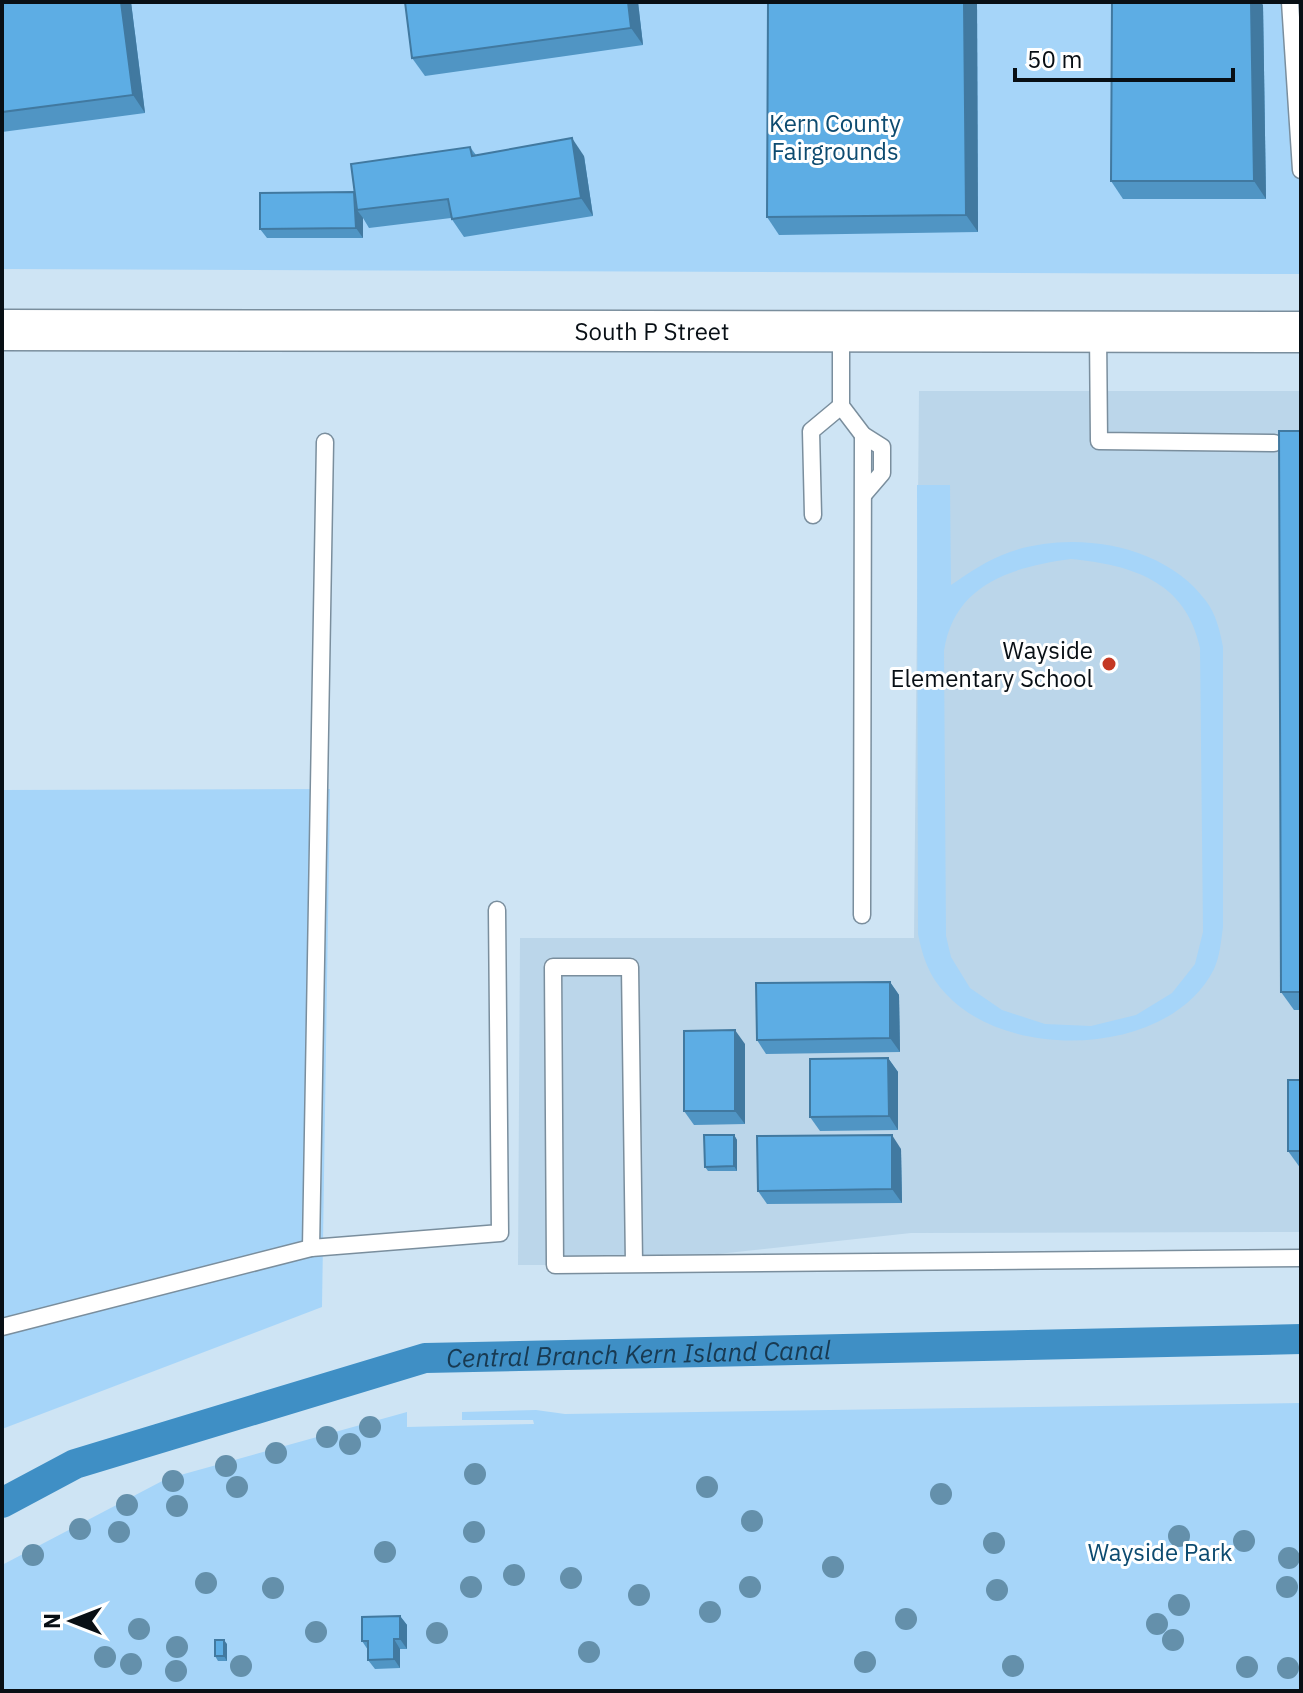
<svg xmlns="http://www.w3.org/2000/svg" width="1303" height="1693" viewBox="0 0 1303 1693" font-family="'IBM Plex Sans',sans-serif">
<rect width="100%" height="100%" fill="#cee4f4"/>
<!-- built -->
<polygon fill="#bbd6ea" points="919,391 1301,391 1301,1232 911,1233 617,1265 518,1265 520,938 914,938"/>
<!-- green -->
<g fill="#a6d5f9" fill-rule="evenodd">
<polygon points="2,2 1301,2 1301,274 2,269"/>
<path d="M 917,485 L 950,485 L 951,585 C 970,572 987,560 1010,552 C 1074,530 1164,544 1206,601 C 1216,614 1220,631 1223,647 L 1223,927 C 1221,941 1220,956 1214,969 C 1170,1057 1008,1062 946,994 C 929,976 923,958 918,934 ZM 1071,559 C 1132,565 1186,581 1200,648 L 1203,932 L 1195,964 L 1172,993 L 1136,1015 L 1091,1026 L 1045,1024 L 1002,1010 L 970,988 L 951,957 L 946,936 L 944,651 C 954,584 1012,567 1071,559 Z"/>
<polygon points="330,789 322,1307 2,1429 2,790"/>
<polygon points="1301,1403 1301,1691 2,1691 2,1565 166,1479 407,1412 407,1427 534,1424 533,1420 462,1420 462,1412 536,1410 565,1414"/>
</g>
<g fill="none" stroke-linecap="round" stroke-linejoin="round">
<!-- canal -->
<path stroke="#3f8fc5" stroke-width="30" id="s1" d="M 2,1503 L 75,1464 L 425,1358 L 1301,1339"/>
<!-- service casing -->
<g stroke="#7a8e9d" stroke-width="19">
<g id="service">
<polyline points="1290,2 1301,170"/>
<polyline points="841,332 841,406 863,435 882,447 882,473 864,494"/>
<polyline points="1098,332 1099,441 1274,443"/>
<polyline points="813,515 811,431 841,406"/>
<polyline points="862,915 863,435"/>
<polyline points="311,1248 325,442"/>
<polyline points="634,1263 630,967 553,967 555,1265 1301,1258"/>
<polyline points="2,1327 311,1248 500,1233 497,910"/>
</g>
</g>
<!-- tertiary casing -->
<g stroke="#7a8e9d" stroke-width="43">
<g id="tertiary">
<path id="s2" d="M 2,330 L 1301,332"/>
</g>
</g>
<!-- service -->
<use href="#service" stroke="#fff" stroke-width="16"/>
<!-- tertiary -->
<use href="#tertiary" stroke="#fff" stroke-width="40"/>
</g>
<!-- trees -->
<g fill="#6490ab">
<circle cx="370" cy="1427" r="11"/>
<circle cx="327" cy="1437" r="11"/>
<circle cx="350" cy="1444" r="11"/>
<circle cx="276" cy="1453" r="11"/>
<circle cx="226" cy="1466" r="11"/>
<circle cx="475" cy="1474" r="11"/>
<circle cx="173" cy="1481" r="11"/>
<circle cx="237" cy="1487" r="11"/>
<circle cx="707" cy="1487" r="11"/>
<circle cx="941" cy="1494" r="11"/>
<circle cx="127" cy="1505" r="11"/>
<circle cx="177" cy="1506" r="11"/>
<circle cx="752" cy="1521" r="11"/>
<circle cx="80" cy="1529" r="11"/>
<circle cx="119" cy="1532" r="11"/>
<circle cx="474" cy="1532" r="11"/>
<circle cx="1179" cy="1536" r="11"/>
<circle cx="1244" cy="1541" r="11"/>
<circle cx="994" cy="1543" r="11"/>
<circle cx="385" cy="1552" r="11"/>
<circle cx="33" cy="1555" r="11"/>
<circle cx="1289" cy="1558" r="11"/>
<circle cx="833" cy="1567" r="11"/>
<circle cx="514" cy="1575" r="11"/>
<circle cx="571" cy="1578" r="11"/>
<circle cx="206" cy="1583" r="11"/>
<circle cx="471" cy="1587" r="11"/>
<circle cx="750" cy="1587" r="11"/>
<circle cx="1287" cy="1587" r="11"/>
<circle cx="273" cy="1588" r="11"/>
<circle cx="997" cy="1590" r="11"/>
<circle cx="639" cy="1595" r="11"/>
<circle cx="1179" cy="1605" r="11"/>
<circle cx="710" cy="1612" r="11"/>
<circle cx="906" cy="1619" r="11"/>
<circle cx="1157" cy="1624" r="11"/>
<circle cx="139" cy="1629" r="11"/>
<circle cx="316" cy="1632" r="11"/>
<circle cx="437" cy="1633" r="11"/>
<circle cx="1173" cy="1640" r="11"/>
<circle cx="177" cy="1647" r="11"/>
<circle cx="589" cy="1652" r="11"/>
<circle cx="105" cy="1657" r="11"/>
<circle cx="865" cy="1662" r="11"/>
<circle cx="131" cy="1664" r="11"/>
<circle cx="241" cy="1666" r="11"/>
<circle cx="1013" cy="1666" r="11"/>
<circle cx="1247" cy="1667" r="11"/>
<circle cx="1288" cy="1668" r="11"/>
<circle cx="176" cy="1671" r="11"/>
</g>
<!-- wall -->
<g fill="#5095c4">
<polygon points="2,2 131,2 145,113 2,132"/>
<polygon points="405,2 638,2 643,45 425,76 412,58"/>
<polygon points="768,2 977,2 978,232 779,235 767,217"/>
<polygon points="1263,5 1266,199 1123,199 1111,181"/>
<polygon points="470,147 476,155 584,156 593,216 464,237 451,218 369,228 363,218 363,238 267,238 260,229"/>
<polygon points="1301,431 1301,1010 1294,1010 1281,992"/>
<polygon points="890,982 899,995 900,1052 766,1054 757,1040"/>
<polygon points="745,1044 745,1124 694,1125 684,1111"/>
<polygon points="888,1058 898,1072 898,1130 820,1131 810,1117"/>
<polygon points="1301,1080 1301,1169 1288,1151"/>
<polygon points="734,1135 737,1140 737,1171 708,1171 705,1167"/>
<polygon points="901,1149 902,1203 767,1204 758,1191"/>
<polygon points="400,1616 407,1625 407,1649 400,1649 400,1668 375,1669 368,1660 368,1650 362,1641"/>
<polygon points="227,1644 227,1661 218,1661 215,1656"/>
</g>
<!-- shaded-wall -->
<g fill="#4179a0">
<polygon points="121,2 131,2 145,113 133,95"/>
<polygon points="628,2 638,2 643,45 631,28"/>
<polygon points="964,2 977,2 978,232 966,215"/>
<polygon points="1251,2 1261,2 1263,5 1266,199 1254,181"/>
<polygon points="572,138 584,156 593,216 581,198"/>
<polygon points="356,192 357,210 363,218 363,238 356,228"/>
<polygon points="890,982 899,995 900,1052 890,1038"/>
<polygon points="735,1030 745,1044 745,1124 735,1111"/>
<polygon points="888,1058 898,1072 898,1130 889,1116"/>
<polygon points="734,1135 737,1140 737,1171 734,1166"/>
<polygon points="892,1135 901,1149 902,1203 892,1189"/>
<polygon points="400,1616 407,1625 407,1649 400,1639"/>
<polygon points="394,1639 400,1649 400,1668 394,1659"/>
<polygon points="224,1640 227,1644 227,1661 224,1656"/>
</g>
<!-- building -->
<g fill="#5dade4" stroke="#4179a0" stroke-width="2">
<polygon points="2,2 121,2 133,95 2,112"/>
<polygon points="405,2 628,2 631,28 412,58"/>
<polygon points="768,2 964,2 966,215 767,217"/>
<polygon points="1112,2 1251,2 1254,181 1111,181"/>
<polygon points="572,138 581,198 452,219 448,199 357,210 351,164 470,147 472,156"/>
<polygon points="354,192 356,228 260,229 260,193"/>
<polygon points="1279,431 1301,431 1301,992 1281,992"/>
<polygon points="890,982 890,1038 757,1040 756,983"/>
<polygon points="735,1030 735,1111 684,1111 684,1031"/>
<polygon points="888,1058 889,1116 810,1117 810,1059"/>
<rect x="1288" y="1080" width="13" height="71"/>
<polygon points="704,1135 734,1135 734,1166 705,1167"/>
<polygon points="892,1135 892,1189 758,1191 757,1136"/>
<polygon points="400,1616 400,1639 394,1639 394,1659 368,1660 368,1641 362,1641 362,1617"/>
<rect x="215" y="1640" width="9" height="16"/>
</g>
<!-- markers -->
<circle fill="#c43823" stroke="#fff" stroke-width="3" cx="1109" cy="664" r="8"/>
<g text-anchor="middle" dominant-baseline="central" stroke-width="6" stroke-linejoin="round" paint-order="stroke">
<!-- park labels -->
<g font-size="24" fill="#0d4b70" stroke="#fff">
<text x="835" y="123">Kern County<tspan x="835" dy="28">Fairgrounds</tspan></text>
<text x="1160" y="1552">Wayside Park</text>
</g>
<!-- street labels -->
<g font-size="24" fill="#080f15" stroke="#fff">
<text stroke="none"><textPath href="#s2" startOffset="650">South P Street</textPath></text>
</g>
<!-- poi labels -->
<g font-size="24" fill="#080f15" stroke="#fff" text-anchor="end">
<text x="1093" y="650">Wayside<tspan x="1093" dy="28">Elementary School</tspan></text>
</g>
<!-- water labels -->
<g font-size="26" font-style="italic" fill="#183a52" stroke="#fff">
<text stroke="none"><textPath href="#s1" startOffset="662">Central Branch Kern Island Canal</textPath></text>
</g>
</g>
<!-- border -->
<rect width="1303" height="1693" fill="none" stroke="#080f15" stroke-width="8"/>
<!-- north arrow -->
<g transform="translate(72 1621) rotate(270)" stroke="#ffffff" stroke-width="6" paint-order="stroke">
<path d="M0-6L14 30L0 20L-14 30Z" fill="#080f15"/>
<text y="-12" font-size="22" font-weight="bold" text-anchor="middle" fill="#080f15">N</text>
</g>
<!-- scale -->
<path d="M1015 68v12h218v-12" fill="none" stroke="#080f15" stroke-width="4"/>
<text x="1027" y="68" font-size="24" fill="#080f15" stroke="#ffffff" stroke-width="6" paint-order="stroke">50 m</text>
</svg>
